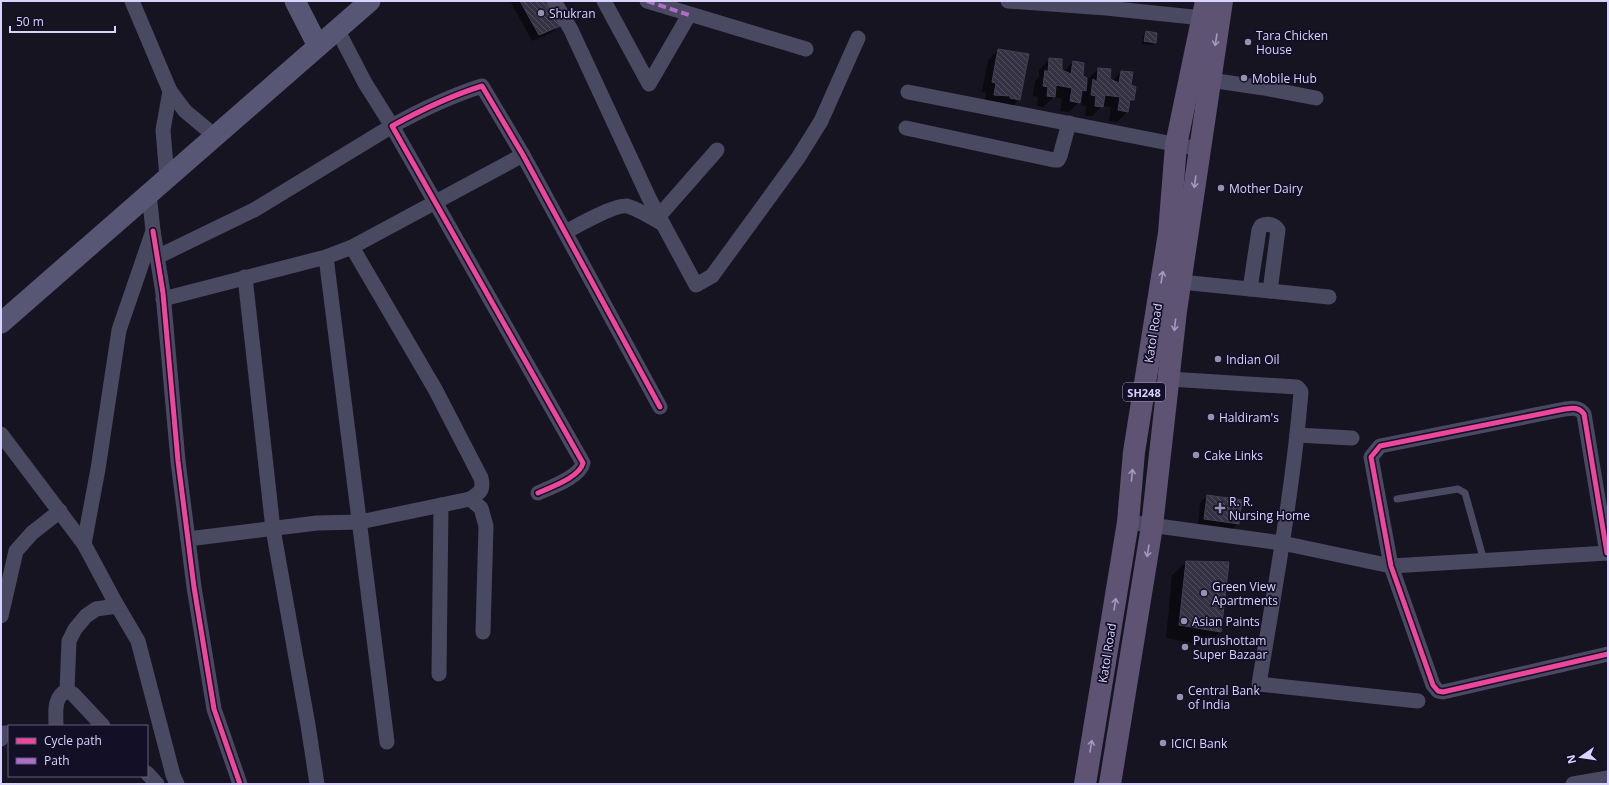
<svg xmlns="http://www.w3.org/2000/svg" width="1609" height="785" viewBox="0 0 1609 785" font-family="'Open Sans',sans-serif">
<defs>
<pattern id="building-back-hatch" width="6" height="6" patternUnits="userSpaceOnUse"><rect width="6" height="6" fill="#343243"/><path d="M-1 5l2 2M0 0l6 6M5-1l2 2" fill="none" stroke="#514f5f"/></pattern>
</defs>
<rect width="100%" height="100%" fill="#161421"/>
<!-- shadow -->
<g fill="#0007" fill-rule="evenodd">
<polygon points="510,1 547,1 559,25 553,32 532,41"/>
<polygon points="1146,33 1155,42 1152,45 1142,44 1143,36"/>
<polygon points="998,50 1019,99 1009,110 984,105 986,93 982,92 988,60"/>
<path d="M 1050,59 L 1063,72 L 1073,62 L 1086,81 L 1098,69 L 1112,81 L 1121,72 L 1130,85 L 1133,100 L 1128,104 L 1127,112 L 1117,122 L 1109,121 L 1111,107 L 1102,106 L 1092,116 L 1085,116 L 1086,106 L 1081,105 L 1083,92 L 1080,95 L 1079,102 L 1069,112 L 1060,111 L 1062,98 L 1054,97 L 1043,107 L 1037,106 L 1038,97 L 1033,96 L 1035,81 L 1039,77 L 1039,70 ZM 1086,81 L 1088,81 L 1087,87 L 1085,89 Z"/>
<polygon points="1207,496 1238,523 1232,530 1198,526 1200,503"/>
<polygon points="1186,562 1228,563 1220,632 1206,646 1166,638 1172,575"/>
</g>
<!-- building -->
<g fill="url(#building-back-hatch)" stroke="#433f54">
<polygon points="520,1 548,1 560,26 539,35"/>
<polygon points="1146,31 1157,33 1156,43 1144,41"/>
<polygon points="998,49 1029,54 1020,100 1010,98 1010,96 994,95 996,83 992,82"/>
<polygon points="1049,58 1062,59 1062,70 1071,74 1073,61 1084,63 1083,76 1087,78 1086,91 1082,90 1080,103 1070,101 1072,88 1056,85 1055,97 1047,96 1048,87 1043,86 1045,70 1048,72"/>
<polygon points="1098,68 1111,69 1110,79 1119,83 1121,71 1133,72 1131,85 1136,87 1134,100 1130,100 1128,112 1118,110 1120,97 1105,95 1103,107 1095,106 1096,96 1091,95 1093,79 1097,82"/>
<polygon points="1207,495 1242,500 1239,524 1204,519"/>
<polygon points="1186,561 1229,562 1221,632 1179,625"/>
</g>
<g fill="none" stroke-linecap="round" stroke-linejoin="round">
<!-- lane -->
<polyline stroke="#4a4962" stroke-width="7" points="1397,499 1458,489 1465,493 1484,561"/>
<!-- street -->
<g stroke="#4a4962" stroke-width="15">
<polyline points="132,1 170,91 163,130 167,178"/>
<polyline points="554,1 571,30 649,198 696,285 712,276 798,158 821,121 858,38"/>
<polyline points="604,1 649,84 689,15"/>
<polyline points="647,1 806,49"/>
<polyline points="1008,1 1106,8 1203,18"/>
<polyline points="1210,80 1264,88 1316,98"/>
<polyline points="170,91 185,111 215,136"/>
<polyline points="908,92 1199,149"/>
<polyline points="906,128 1054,160 1058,160 1060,156 1069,123"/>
<polyline points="659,216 717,150"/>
<polyline points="153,231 163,293 178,461 194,587 214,709 240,784"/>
<path d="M 566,232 C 576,226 616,204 627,206 C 636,208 654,219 663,224"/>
<polyline points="352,247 523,155"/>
<polyline points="157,257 254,210 392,126 365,83 337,29"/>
<polyline points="326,257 387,742"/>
<polyline points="245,277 273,529 308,725 317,784"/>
<polyline points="1181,282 1329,297"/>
<path d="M 1250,289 L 1259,230 L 1261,226 C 1268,223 1274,224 1278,230 L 1270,291"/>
<path d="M 163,299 L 326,257 L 352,247 L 435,389 L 481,478 C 484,490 480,493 470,499 L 360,522 L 317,523 L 188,539"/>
<path d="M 1169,379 L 1297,387 L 1299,389 L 1301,392 C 1293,490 1275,587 1259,684 L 1418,701"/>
<polyline points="1,434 84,544 114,600 138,641 173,775 177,784"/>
<polyline points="1297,435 1352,438"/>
<path d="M 538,493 C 551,487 580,477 583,463 L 392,126 C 421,110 450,96 482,86 L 523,155 L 660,407"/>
<polyline points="470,499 481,508 486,526 483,632"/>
<polyline points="1128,522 1282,543 1391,566 1608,553"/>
<polyline points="84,544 98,469 119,330 153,231 149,193"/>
<path d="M 1607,553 L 1584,414 C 1579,407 1573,408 1565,409 L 1380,446 L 1371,457 L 1391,566 L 1433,685 L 1438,691 L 1443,692 L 1608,654"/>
<polyline points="1,616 16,551 32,533 60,511"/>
<polyline points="439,674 441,505"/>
<polyline points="67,691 69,641 75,629 86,616 96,609 117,606"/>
<path d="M 56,726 C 56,714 53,696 67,691 L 73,694 L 103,726"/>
<polyline points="1,739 3,733 9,733"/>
<polyline points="147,773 157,784"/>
<polyline points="1573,784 1608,778"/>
</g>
<!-- secondary -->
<g stroke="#575674" stroke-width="21">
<polyline points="295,1 318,46"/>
<polyline points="1,323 370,1"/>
</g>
<!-- primary -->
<g stroke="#5e5373" stroke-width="22">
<polyline points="1085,784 1128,522 1134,452 1169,233 1176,145 1206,1"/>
<polyline points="1110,784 1152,526 1176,311 1222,1"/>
</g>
<!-- quiet -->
<polyline stroke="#b06ccc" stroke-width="4" stroke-dasharray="8 4" stroke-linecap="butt" points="647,1 689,15"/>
<!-- cycleway casing -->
<g stroke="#130f26" stroke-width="8">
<g id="cycleway">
<polyline points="153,231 163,293 178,461 194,587 214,709 240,784"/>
<path d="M 538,493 C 551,487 580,477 583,463 L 392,126 C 421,110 450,96 482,86 L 523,155 L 660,407"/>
<path d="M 1607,553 L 1584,414 C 1579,407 1573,408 1565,409 L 1380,446 L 1371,457 L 1391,566 L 1433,685 L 1438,691 L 1443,692 L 1608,654"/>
</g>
</g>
<!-- cycleway -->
<use href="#cycleway" stroke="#ed469a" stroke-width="5"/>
</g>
<!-- one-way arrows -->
<defs><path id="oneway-shaft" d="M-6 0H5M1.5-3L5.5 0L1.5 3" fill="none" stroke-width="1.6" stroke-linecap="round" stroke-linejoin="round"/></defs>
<g stroke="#a29ac0">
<use href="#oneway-shaft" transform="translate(1216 40) rotate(99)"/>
<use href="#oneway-shaft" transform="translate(1195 182) rotate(98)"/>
<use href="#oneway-shaft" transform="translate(1162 277) rotate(-81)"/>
<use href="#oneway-shaft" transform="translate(1175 325) rotate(96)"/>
<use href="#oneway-shaft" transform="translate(1132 475) rotate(-85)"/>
<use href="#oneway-shaft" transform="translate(1148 551) rotate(99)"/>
<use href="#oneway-shaft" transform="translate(1115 604) rotate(-81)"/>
<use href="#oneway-shaft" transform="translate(1091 746) rotate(-80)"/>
</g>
<!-- markers -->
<g fill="#9591b1" stroke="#130f26" stroke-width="1.5">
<circle cx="541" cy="13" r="4"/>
<circle cx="1248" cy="42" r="4"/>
<circle cx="1244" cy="78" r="4"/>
<circle cx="1221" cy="188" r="4"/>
<circle cx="1218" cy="359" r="4"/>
<circle cx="1211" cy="417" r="4"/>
<circle cx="1196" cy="455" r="4"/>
<path d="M1218 502h4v4h4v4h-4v4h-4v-4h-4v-4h4z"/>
<circle cx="1204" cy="593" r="4"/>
<circle cx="1184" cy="621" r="4"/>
<circle cx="1185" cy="647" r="4"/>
<circle cx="1180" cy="697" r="4"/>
<circle cx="1163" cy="743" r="4"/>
</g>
<g text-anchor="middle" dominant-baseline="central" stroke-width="3.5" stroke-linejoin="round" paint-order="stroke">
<!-- shield labels -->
<rect fill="#130f26" stroke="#9e99be" stroke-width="1" x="1123" y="383" width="42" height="18" rx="3"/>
<g font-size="11" font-weight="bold" fill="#d9d4ff">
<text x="1144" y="392">SH248</text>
</g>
<!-- poi labels -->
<g font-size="12" fill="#d9d4ff" stroke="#130f26" text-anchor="start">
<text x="549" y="13">Shukran</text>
<text x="1256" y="35">Tara Chicken<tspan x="1256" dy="14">House</tspan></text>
<text x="1252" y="78">Mobile Hub</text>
<text x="1229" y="188">Mother Dairy</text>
<text x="1226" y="359">Indian Oil</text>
<text x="1219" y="417">Haldiram's</text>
<text x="1204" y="455">Cake Links</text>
<text x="1229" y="501">R. R.<tspan x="1229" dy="14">Nursing Home</tspan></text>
<text x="1212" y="586">Green View<tspan x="1212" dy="14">Apartments</tspan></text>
<text x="1192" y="621">Asian Paints</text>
<text x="1193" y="640">Purushottam<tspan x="1193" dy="14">Super Bazaar</tspan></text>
<text x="1188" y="690">Central Bank<tspan x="1188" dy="14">of India</tspan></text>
<text x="1171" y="743">ICICI Bank</text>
</g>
<!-- street labels -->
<g font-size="12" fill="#d9d4ff" stroke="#130f26">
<text transform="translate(1153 333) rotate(-81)">Katol Road</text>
<text transform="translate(1107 653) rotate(-81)">Katol Road</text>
</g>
</g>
<!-- border -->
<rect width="1609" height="785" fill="none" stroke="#d9d4ff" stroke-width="4"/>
<!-- legend -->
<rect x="8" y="725" width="140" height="52" fill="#130f26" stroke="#625e7d"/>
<rect x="16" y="738" width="20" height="6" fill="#ed469a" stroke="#625e7d"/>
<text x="44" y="745" font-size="12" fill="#d9d4ff">Cycle path</text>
<rect x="16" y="758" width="20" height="6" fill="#b06ccc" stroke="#625e7d"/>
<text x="44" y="765" font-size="12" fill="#d9d4ff">Path</text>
<!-- north arrow -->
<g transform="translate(1581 757) rotate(257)" stroke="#130f26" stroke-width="3" paint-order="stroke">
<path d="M0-3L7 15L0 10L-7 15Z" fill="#d9d4ff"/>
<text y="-6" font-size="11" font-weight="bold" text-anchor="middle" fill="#d9d4ff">N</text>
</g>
<!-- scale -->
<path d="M10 26v6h105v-6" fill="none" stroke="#d9d4ff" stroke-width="2"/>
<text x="16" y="26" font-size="12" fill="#d9d4ff" stroke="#130f26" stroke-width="3" paint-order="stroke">50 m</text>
</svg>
